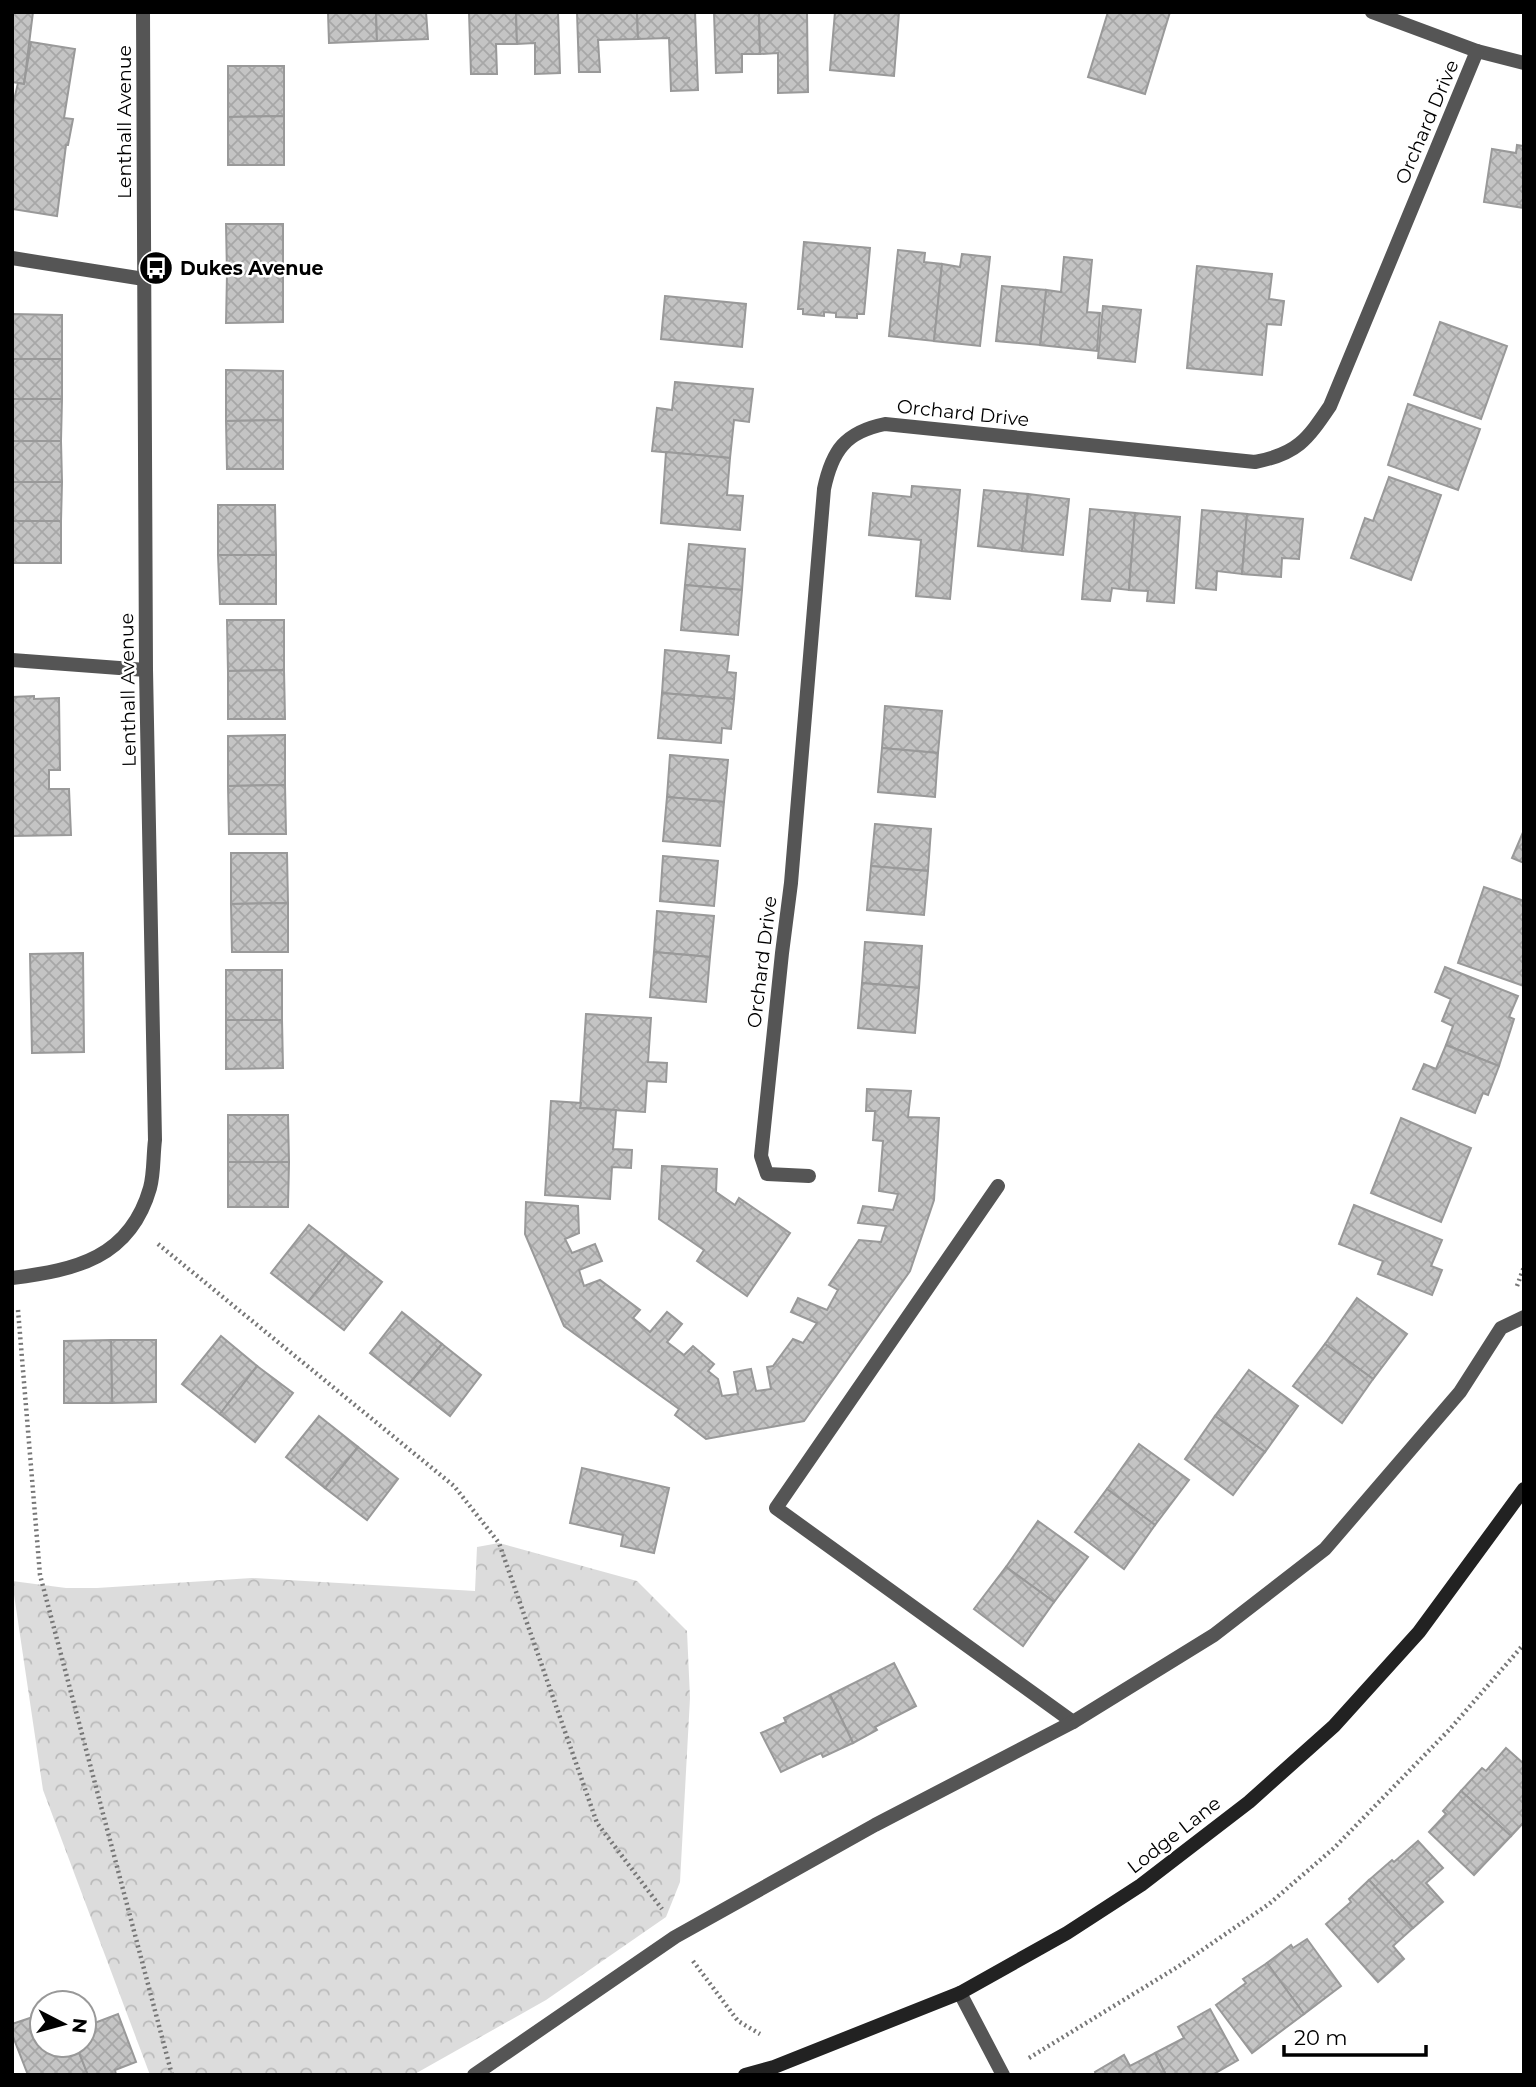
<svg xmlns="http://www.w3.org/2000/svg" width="1536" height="2087" viewBox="0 0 1536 2087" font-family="Montserrat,sans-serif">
<defs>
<pattern id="park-crowns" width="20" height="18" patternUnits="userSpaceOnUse" patternTransform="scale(1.75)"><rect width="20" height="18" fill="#dcdcdc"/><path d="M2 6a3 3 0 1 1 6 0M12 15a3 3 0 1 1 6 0" fill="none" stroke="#bbb"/></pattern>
<pattern id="building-cross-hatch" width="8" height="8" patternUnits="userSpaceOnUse" patternTransform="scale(1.75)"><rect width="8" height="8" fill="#c4c4c4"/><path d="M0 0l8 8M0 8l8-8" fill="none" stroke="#a7a7a7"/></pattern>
</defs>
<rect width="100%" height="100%" fill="#fff"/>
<!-- park -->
<polygon fill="url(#park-crowns)" points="499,1543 637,1581 687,1631 690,1698 680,1882 666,1917 546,2000 413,2075 150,2075 43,1790 12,1581 66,1588 97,1588 252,1578 475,1591 477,1547"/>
<!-- building -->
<g fill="url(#building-cross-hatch)" stroke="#999" stroke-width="2">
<polygon points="12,12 33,12 24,84 12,82"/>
<polygon points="328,12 376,12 377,41 329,43"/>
<polygon points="376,12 426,12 428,39 377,41"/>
<polygon points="469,12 516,12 517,44 496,44 497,74 471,74"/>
<polygon points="516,12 558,12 560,73 535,74 535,43 517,44"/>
<polygon points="577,12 637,12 638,39 598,40 600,72 579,72"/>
<polygon points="637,12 695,12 698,90 671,91 669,38 638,39"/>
<polygon points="714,12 759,12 760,54 742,54 742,72 716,73"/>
<polygon points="759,12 807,12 808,92 778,93 778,53 760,54"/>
<polygon points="835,12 899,12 894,76 830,70"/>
<polygon points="1108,12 1170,12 1145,94 1088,77"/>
<polygon points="31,42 75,49 64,118 73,119 68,145 66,145 57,216 12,209 12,109 18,83 24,84"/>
<polygon points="228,66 284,66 284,116 228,117"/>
<polygon points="284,116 284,165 228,165 228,117"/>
<polygon points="1517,145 1524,146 1524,208 1484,202 1492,149 1516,153"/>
<polygon points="226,224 283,224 283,274 227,274"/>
<polygon points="804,242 870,248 864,314 857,314 857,318 836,317 836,313 824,312 824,316 803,314 803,309 798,309"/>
<polygon points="898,250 925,253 924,262 942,264 934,341 889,336"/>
<polygon points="962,254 990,257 980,346 934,341 942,264 960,267"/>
<polygon points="1064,257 1092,260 1087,312 1100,313 1097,351 1040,345 1046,290 1061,292"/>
<polygon points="1197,266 1272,274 1269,299 1284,301 1281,325 1267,324 1262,375 1187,368"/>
<polygon points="227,274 283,274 283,322 226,323"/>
<polygon points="1002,286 1046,290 1040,345 996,341"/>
<polygon points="665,296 746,304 742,347 661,339"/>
<polygon points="1103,306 1141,310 1135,362 1098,358"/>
<polygon points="12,314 62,315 62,359 12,359"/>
<polygon points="1440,322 1507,346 1481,419 1414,395"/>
<rect x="12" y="359" width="50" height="40"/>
<polygon points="226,370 283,371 283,420 226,421"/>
<polygon points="675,382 753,389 749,422 734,420 730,458 652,451 657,408 672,410"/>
<polygon points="12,399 62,399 61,441 12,441"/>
<polygon points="1408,404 1480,429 1458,490 1388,465"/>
<polygon points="283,420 283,469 227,469 226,421"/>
<polygon points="12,441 61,441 62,482 12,482"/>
<polygon points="666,452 730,458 727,495 743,496 740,530 661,523"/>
<polygon points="1389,477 1441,495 1411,580 1351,558 1365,518 1373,521"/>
<polygon points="12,482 62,482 61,521 12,521"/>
<polygon points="912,486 960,490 950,599 916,596 921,540 869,535 873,493 911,497"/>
<polygon points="984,490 1028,494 1022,551 978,546"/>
<polygon points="1028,494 1069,499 1063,555 1022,551"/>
<polygon points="218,505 275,505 276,555 218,555"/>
<polygon points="1090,509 1135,513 1129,590 1112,588 1110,601 1082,599"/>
<polygon points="1202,510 1247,514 1242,574 1217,571 1216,590 1196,588"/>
<polygon points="1135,513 1180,517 1174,603 1147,601 1148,591 1129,590"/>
<polygon points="1247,514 1303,519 1299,559 1282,558 1281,577 1242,574"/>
<rect x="12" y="521" width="49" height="42"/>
<polygon points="689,544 745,549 742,590 685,585"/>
<polygon points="218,555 276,555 276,604 220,604"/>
<polygon points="685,585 742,590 738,635 681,630"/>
<polygon points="227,620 284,620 284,670 228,671"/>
<polygon points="665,650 729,656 727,672 736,673 734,699 662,693"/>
<polygon points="284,670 285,719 228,719 228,671"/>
<polygon points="662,693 734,699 731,729 722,728 721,743 658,738"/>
<polygon points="34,696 34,699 59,698 60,770 49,770 49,789 69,789 71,835 12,836 12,697"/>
<polygon points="885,706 942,711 938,753 882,748"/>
<polygon points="285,735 285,785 228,786 228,736"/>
<polygon points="882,748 938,753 935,797 878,792"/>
<polygon points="670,755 728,760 724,802 667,797"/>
<polygon points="285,785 286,834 229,834 228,786"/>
<polygon points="667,797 724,802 720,846 663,841"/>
<polygon points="875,824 931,829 928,871 871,866"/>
<polygon points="1524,830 1524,863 1512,858"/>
<polygon points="231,853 287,853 288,903 231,904"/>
<polygon points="663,856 718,861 714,906 660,901"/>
<polygon points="871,866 928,871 924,915 867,910"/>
<polygon points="1484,887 1524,901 1524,986 1458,963"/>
<polygon points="288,903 288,952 232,952 231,904"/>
<polygon points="657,911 714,916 710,957 654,952"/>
<polygon points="865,942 922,946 919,988 862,983"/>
<polygon points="654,952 710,957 706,1002 650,997"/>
<polygon points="83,953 84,1052 32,1053 30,954"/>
<polygon points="1445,967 1518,996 1509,1017 1514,1019 1499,1066 1446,1045 1453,1026 1442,1021 1451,999 1435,992"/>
<rect x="226" y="970" width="56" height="50"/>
<polygon points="862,983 919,988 915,1033 858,1028"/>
<polygon points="586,1014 651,1018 648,1062 667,1063 666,1082 647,1081 645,1112 580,1108"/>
<polygon points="226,1020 282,1020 283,1068 226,1069"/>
<polygon points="1446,1045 1499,1066 1488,1095 1483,1093 1475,1113 1413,1089 1424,1064 1436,1069"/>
<polygon points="867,1089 911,1091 908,1117 939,1118 934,1200 910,1271 804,1421 706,1439 675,1415 679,1409 564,1326 525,1234 526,1202 578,1206 579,1233 565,1239 572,1253 595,1244 602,1261 579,1270 584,1286 600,1280 640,1310 633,1318 650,1332 667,1312 682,1324 667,1342 684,1355 693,1346 714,1364 708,1371 718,1379 722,1396 738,1394 734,1372 751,1369 756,1391 771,1389 767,1367 773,1366 793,1339 803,1343 817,1323 791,1312 798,1298 827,1310 838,1290 829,1285 859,1240 881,1242 886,1226 858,1223 863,1206 893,1210 898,1194 879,1191 883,1141 873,1140 875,1111 866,1111"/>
<polygon points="551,1101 581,1103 580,1108 616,1110 613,1149 632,1150 631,1168 612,1167 610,1199 545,1195"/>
<polygon points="228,1115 288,1115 289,1162 228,1162"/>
<polygon points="1401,1118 1471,1148 1441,1222 1371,1193"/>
<polygon points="228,1162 289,1162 288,1207 228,1207"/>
<polygon points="662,1166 717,1169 716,1192 735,1205 739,1198 790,1233 747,1296 697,1261 704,1250 659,1219"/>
<polygon points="1354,1205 1442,1240 1431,1266 1442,1270 1432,1295 1378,1274 1383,1261 1339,1244"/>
<polygon points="309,1225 346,1254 308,1302 271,1273"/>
<polygon points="346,1254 382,1282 344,1330 308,1302"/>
<polygon points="1357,1298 1407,1334 1373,1379 1325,1344"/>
<polygon points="402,1312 442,1344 409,1384 370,1353"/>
<polygon points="221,1336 257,1366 220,1414 182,1384"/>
<polygon points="111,1340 156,1340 156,1402 112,1403"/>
<polygon points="111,1340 112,1403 64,1403 64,1341"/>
<polygon points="442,1344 481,1375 450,1416 409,1384"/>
<polygon points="1325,1344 1373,1379 1342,1423 1293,1386"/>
<polygon points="257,1366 293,1393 255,1442 220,1414"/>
<polygon points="1249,1370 1298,1406 1265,1452 1215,1416"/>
<polygon points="319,1416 358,1447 325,1488 286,1457"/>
<polygon points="1215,1416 1265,1452 1233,1495 1185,1459"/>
<polygon points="1139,1444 1189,1480 1155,1525 1107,1489"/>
<polygon points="358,1447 398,1479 367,1520 325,1488"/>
<polygon points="582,1468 669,1488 654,1553 621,1546 623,1535 570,1523"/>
<polygon points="1107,1489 1155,1525 1124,1569 1075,1532"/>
<polygon points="1038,1521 1088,1557 1054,1602 1006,1567"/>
<polygon points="1006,1567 1054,1602 1023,1646 974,1609"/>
<polygon points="894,1663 916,1706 875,1727 877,1730 853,1743 830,1695"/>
<polygon points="830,1695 853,1743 823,1757 821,1753 781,1772 761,1733 786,1722 784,1718"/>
<polygon points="1506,1748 1524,1764 1524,1822 1511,1836 1461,1791 1482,1768 1486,1771"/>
<polygon points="1461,1791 1511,1836 1474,1875 1429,1832 1446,1814 1443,1811"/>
<polygon points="1418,1841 1443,1868 1426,1883 1443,1902 1413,1928 1369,1880 1392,1860 1394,1862"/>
<polygon points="1369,1880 1413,1928 1393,1946 1404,1959 1378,1982 1326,1924 1351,1902 1349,1899"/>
<polygon points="1307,1939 1341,1986 1304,2014 1267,1963 1291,1945 1293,1948"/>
<polygon points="1267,1963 1304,2014 1252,2053 1216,2005 1246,1983 1243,1979"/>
<polygon points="1210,2009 1238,2060 1212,2075 1166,2075 1155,2053 1184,2038 1178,2027"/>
<polygon points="42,2014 42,2045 76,2045 88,2075 28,2075 12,2034 12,2024"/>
<polygon points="118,2014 136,2062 115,2070 116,2075 88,2075 76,2045 84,2045 84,2027"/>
<polygon points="1155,2053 1166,2075 1096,2075 1095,2072 1124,2055 1130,2066"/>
</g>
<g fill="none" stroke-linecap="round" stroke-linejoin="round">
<!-- path -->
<g stroke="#777" stroke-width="4.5" stroke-dasharray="2 3.5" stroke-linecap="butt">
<polyline points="158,1244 454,1486 499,1543 597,1823 662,1909"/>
<polyline points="1517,1286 1524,1267"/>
<polyline points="18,1310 40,1575 172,2075"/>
<polyline points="693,1961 738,2021 760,2034"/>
<polyline points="1029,2058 1179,1966 1269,1904 1334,1848 1450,1729 1524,1644"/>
</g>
<!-- lane -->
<g stroke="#555" stroke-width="14">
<polyline points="12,258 144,279"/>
<polyline points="998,1186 776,1508 1073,1722"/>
<polyline points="474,2075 675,1937 875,1825 1073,1722 1214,1635 1325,1549 1460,1392 1501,1328 1524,1317"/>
</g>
<!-- street -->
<g stroke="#555" stroke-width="14">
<polyline points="1372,12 1477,51 1524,63"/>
<polyline points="12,660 146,670"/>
<path d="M 809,1176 L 767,1174 L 761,1156 L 782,953 L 791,883 L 824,489 C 832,451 845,432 885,424 L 1255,462 C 1297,454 1307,440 1330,406 L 1477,51"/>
<path d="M 12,1278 C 76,1270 130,1258 150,1188 C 154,1174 153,1156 155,1140 L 146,670 L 143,12"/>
<polyline points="960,1993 1003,2075"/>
</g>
<!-- secondary -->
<polyline stroke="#222" stroke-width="14" points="745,2075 774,2067 960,1993 1067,1933 1141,1885 1249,1802 1334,1726 1419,1632 1524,1489"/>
</g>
<!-- icons -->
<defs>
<g id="bus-disc" transform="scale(1.75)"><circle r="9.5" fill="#000" stroke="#fff"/><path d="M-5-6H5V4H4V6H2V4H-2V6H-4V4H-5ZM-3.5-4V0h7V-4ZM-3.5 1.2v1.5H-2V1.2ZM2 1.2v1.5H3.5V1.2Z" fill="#fff"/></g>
</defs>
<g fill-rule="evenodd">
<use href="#bus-disc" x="156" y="268"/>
</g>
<g text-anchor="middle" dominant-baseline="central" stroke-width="5" stroke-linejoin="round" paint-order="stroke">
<!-- street labels -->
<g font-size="19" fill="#000" stroke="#fff">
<text transform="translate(124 122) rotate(-90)">Lenthall Avenue</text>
<text transform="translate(1427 122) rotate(-67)">Orchard Drive</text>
<text transform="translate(963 413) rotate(6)">Orchard Drive</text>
<text transform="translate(128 690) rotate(-91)">Lenthall Avenue</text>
<text transform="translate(762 962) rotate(-83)">Orchard Drive</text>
<text transform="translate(1174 1835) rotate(-38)">Lodge Lane</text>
</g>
<!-- poi labels -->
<g font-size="19" font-weight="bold" fill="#000" stroke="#fff" text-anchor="start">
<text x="180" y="268">Dukes Avenue</text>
</g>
</g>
<!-- border -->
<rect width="1536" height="2087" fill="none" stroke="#000000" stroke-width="28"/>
<!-- north arrow -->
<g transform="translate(63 2024) rotate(96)"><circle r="33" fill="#ffffff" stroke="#999999" stroke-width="2"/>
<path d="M0-5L12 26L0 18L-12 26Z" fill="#000000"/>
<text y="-10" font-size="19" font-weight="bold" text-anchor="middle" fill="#000000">N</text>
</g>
<!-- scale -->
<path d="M1284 2045v10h142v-10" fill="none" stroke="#000000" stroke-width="3.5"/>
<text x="1294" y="2045" font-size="21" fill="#000000" stroke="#ffffff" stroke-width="5" paint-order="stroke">20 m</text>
</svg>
